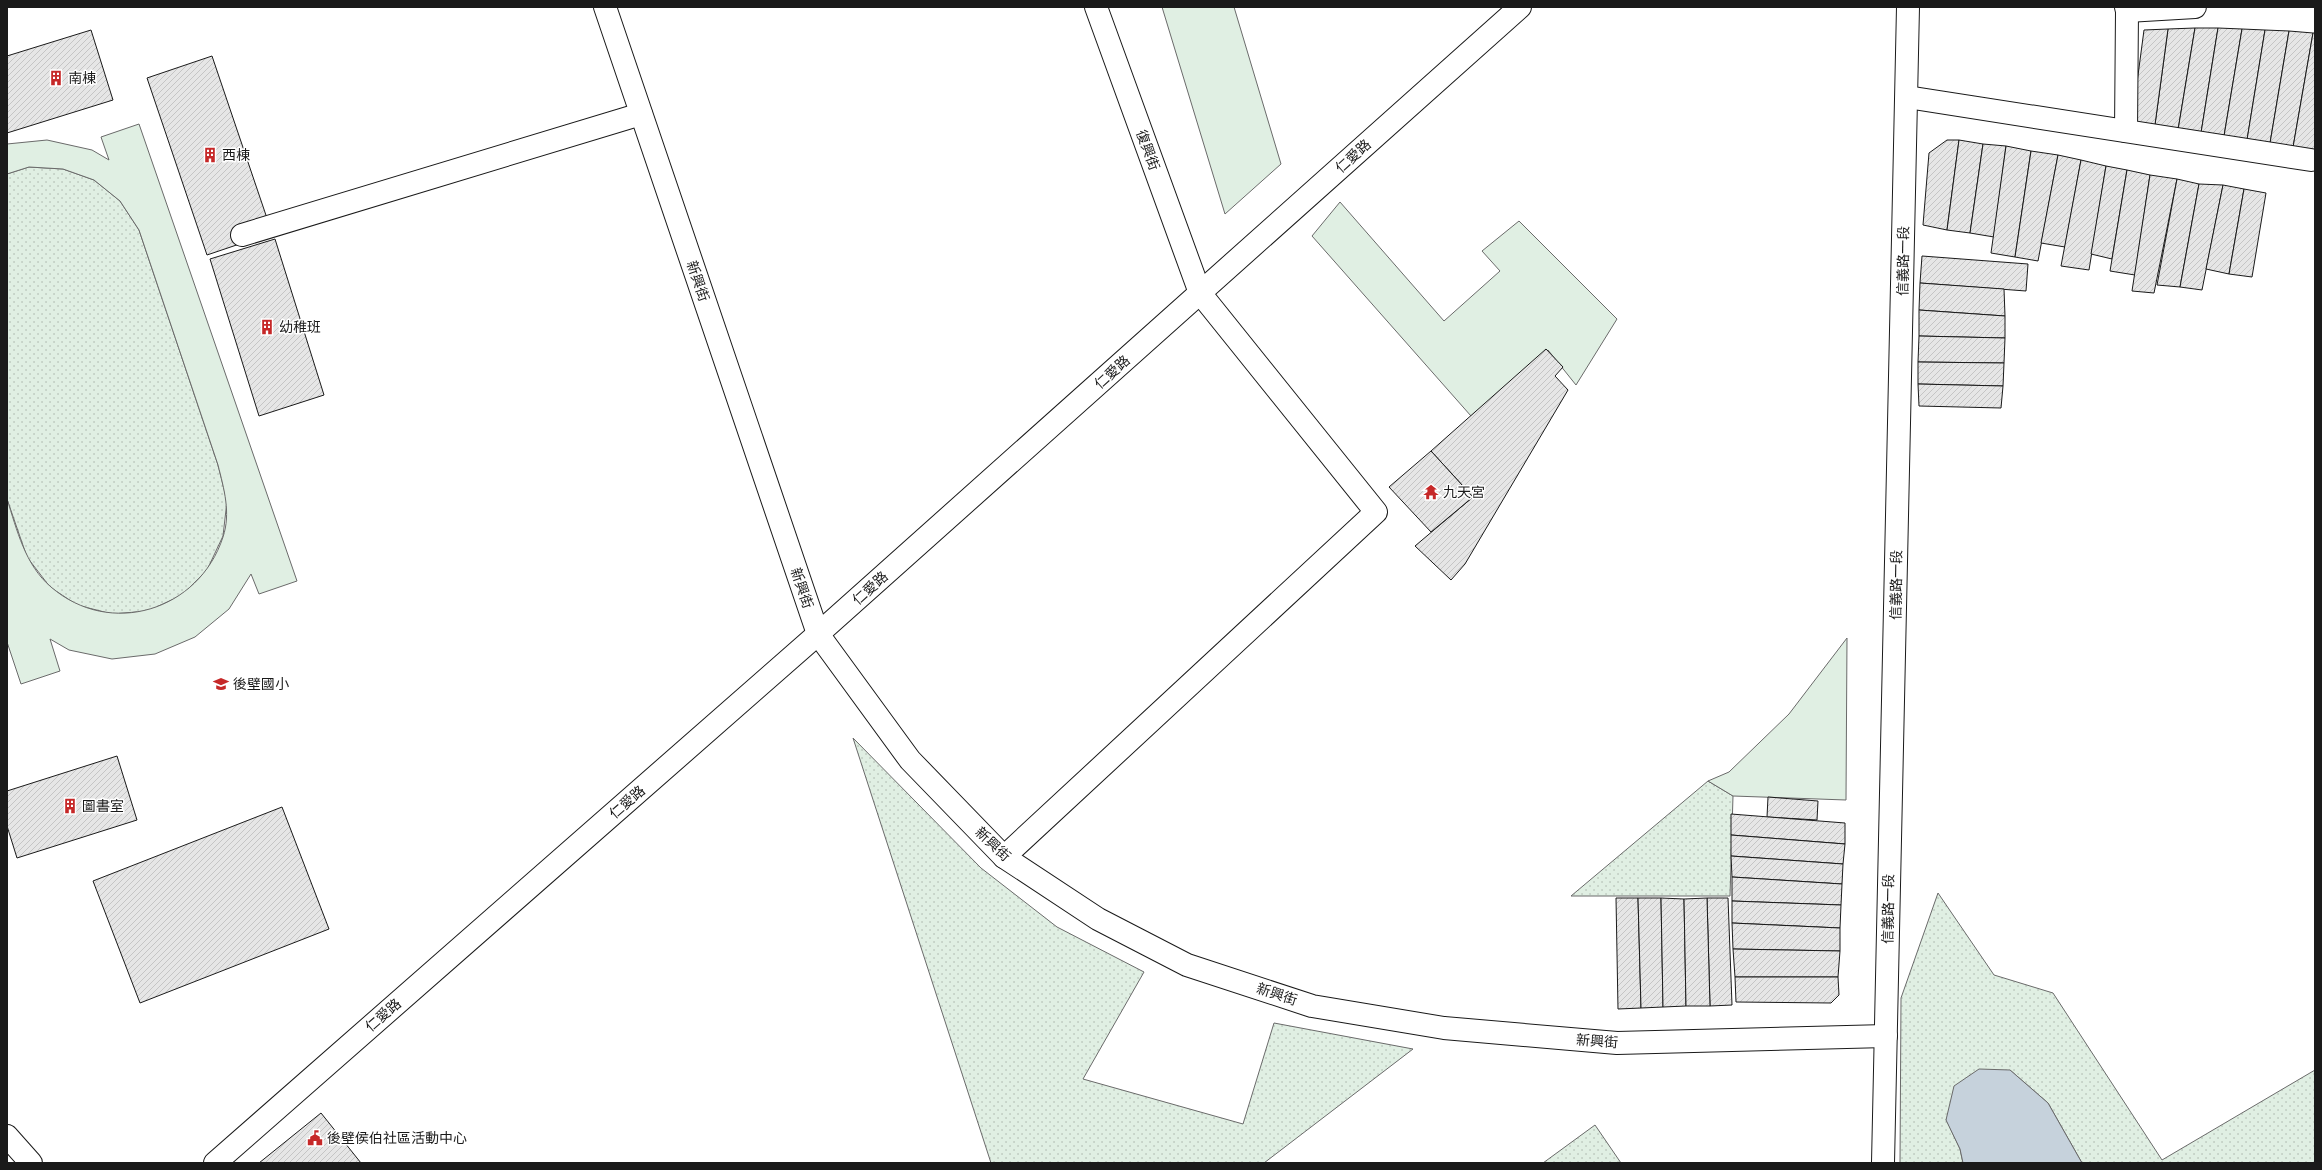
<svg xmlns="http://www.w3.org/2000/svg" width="2322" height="1170" viewBox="0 0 2322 1170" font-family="Raleway,'Noto Sans TC',sans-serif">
<defs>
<pattern id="grass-dots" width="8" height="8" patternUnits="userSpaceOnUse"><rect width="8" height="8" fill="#e0efe3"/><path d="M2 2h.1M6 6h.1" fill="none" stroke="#c0ccc2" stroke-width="1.8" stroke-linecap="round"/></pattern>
<pattern id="building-hatch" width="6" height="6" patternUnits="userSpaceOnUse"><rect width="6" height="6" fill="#e6e6e6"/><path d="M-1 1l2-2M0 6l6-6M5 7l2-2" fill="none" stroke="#c5c5c5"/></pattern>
</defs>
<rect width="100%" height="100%" fill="#fff"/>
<!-- grass -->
<g fill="url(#grass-dots)" stroke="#6a6a6a">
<polygon points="29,167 63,169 94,180 120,201 139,230 218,465 227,501 223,536 207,570 182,595 148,611 112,614 77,605 50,587 27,557 7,499 7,174"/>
<polygon points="853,738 981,868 1057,927 1144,972 1083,1079 1243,1124 1274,1023 1413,1049 1264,1163 991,1163"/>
<polygon points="1708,781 1733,796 1730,896 1571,896"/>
<polygon points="1938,893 1994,975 2053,993 2162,1160 2315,1070 2315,1163 2082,1163 2048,1103 2010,1070 1946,1119 1960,1149 1963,1163 1900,1163 1901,998"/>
<polygon points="1595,1125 1621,1163 1543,1163"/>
</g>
<!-- garden -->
<g fill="#e0efe3" stroke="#6a6a6a">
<polygon points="1162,7 1234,7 1281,164 1225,214"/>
<path d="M 139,124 L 297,581 L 259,594 L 251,574 L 229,609 L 195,637 L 155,654 L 112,659 L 69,650 L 50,639 L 60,671 L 21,684 L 7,642 L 7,499 C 17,530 25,565 51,587 C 110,638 199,611 223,537 C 231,513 224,489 218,465 L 139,230 L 120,201 L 94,180 L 63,169 L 29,167 L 7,174 L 7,144 L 47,140 L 92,150 L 109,160 L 101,137 Z"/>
<polygon points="1340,202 1444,321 1500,271 1482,251 1519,221 1617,319 1576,385 1548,350 1471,416 1312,236"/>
<polygon points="1847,638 1846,800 1733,796 1708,781 1729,772 1789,714"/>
</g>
<!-- water -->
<polygon fill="#c6d2dc" stroke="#6a6a6a" points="1979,1069 2010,1070 2048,1103 2082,1163 1963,1163 1960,1149 1946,1120 1954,1086"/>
<!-- building -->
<g fill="url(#building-hatch)" stroke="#1a1a1a">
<polygon points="2195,28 2177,136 2154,132 2168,29"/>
<polygon points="2195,28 2218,28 2200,139 2177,136"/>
<polygon points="2218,28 2242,29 2223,142 2200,139"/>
<polygon points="2168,29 2154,132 2131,128 2144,30"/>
<polygon points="2242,29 2265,30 2246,146 2223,142"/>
<polygon points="91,30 113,100 7,133 7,56"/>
<polygon points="2265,30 2289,31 2269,149 2246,146"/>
<polygon points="2289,31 2313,33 2292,153 2269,149"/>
<polygon points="2313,33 2315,33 2315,157 2292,153"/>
<polygon points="212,56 272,233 207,255 147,78"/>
<polygon points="1947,140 1959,140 1947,230 1923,225 1929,153"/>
<polygon points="1959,140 1983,144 1970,233 1947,230"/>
<polygon points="1983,144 2006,146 1994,237 1970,233"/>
<polygon points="2006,146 2031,151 2015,257 1991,253"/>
<polygon points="2031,151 2058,155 2038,261 2015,257"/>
<polygon points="2058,155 2081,160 2065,247 2041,243"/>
<polygon points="2081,160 2106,166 2089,270 2061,266"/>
<polygon points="2106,166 2127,170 2112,259 2091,254"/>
<polygon points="2127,170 2150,175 2135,275 2110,271"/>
<polygon points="2150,175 2177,179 2154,293 2132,291"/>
<polygon points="2177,179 2199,184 2180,287 2157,285"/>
<polygon points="2199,184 2223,185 2202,290 2180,287"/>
<polygon points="2223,185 2244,189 2229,274 2206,269"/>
<polygon points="2244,189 2266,193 2252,277 2229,274"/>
<polygon points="275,239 324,395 259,416 210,259"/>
<polygon points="1922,256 2028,264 2026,291 1920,283"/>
<polygon points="1920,283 2004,289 2005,316 1919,310"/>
<polygon points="1919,310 2005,316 2005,338 1919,336"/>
<polygon points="1919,336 2005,338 2004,363 1918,362"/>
<polygon points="1546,349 1563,367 1555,376 1568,390 1465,564 1451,580 1415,546 1473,497 1431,451"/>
<polygon points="1918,362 2004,363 2003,386 1918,384"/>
<polygon points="1918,384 2003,386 2001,408 1919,406"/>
<polygon points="1431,451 1473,497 1431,532 1389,487"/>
<polygon points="117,756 137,820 17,858 7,826 7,791"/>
<polygon points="1768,797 1818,801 1817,820 1767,817"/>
<polygon points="282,807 329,929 140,1003 93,881"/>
<polygon points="1731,814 1845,823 1845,844 1731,835"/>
<polygon points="1731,835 1845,844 1843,864 1731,856"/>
<polygon points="1731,856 1843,864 1842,884 1732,877"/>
<polygon points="1732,877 1842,884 1841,905 1732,901"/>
<polygon points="1616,898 1638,898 1641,1008 1618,1009"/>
<polygon points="1638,898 1661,898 1663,1007 1641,1008"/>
<polygon points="1661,898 1684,899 1686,1006 1663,1007"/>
<polygon points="1707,898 1728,898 1732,1005 1710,1006"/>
<polygon points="1707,898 1710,1006 1686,1006 1684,899"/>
<polygon points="1732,901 1841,905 1840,928 1732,923"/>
<polygon points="1732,923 1840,928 1840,951 1733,949"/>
<polygon points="1733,949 1840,951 1838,977 1735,977"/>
<polygon points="1735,977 1838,977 1839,995 1831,1003 1736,1002"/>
<polygon points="321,1113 361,1163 259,1163"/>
</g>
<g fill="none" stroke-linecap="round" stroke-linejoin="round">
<!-- minor casing -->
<g stroke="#1a1a1a" stroke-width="24">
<g id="minor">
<polyline points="605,7 818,634 910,760 1004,857 1098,919 1187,965 1312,1006 1444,1028 1617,1043 1886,1036"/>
<polyline points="2126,7 2127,11 2195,7"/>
<polyline points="1907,97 2311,160"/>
<polyline points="2126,131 2127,11"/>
<polyline points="242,235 641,114"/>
<polyline points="1004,857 1376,512 1200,293 1096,7"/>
<polyline points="7,1136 31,1163"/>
<polyline points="215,1163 818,634 1520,7"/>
<polyline points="1883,1163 1908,7"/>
</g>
</g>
<!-- minor -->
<use href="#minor" stroke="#fff" stroke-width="22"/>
</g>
<!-- icons -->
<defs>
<g id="building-bare" transform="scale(1.2)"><path d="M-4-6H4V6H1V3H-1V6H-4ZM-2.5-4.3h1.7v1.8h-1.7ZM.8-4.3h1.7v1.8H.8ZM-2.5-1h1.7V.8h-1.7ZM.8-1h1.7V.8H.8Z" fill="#c62828" stroke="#fff" stroke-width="2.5" paint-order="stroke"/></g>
<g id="temple-bare" transform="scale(1.2)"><path d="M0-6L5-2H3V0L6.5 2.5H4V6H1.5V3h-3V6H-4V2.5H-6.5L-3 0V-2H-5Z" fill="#c62828" stroke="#fff" stroke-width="2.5" paint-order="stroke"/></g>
<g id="school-bare" transform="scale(1.2)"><path d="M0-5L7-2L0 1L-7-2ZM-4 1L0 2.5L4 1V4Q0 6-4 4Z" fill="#c62828" stroke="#fff" stroke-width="2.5" paint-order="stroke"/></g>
<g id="civic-bare" transform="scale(1.2)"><path d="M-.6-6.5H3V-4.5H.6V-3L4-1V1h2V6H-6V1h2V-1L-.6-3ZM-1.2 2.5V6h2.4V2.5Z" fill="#c62828" stroke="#fff" stroke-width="2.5" paint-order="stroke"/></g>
</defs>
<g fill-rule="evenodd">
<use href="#building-bare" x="56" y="78"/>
<use href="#building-bare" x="210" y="155"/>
<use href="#building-bare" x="267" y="327"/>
<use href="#temple-bare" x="1431" y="492"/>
<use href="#school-bare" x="221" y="684"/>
<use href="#building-bare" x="70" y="806"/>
<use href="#civic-bare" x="315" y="1138"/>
</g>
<g text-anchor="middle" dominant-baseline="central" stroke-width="3" stroke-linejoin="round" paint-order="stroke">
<!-- poi labels -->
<g font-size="14" fill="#1a1a1a" stroke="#fff" text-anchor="start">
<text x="68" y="78">南棟</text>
<text x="222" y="155">西棟</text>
<text x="279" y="327">幼稚班</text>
<text x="1443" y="492">九天宮</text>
<text x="233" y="684">後壁國小</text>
<text x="82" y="806">圖書室</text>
<text x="327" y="1138">後壁侯伯社區活動中心</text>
</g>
<!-- street labels -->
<g font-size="14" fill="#1a1a1a" stroke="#fff">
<text transform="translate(1148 150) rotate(70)">復興街</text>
<text transform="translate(1353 156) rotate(-42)">仁愛路</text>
<text transform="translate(1903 261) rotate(-89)">信義路一段</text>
<text transform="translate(698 281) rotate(71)">新興街</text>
<text transform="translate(1112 372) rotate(-42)">仁愛路</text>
<text transform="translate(1896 585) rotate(-89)">信義路一段</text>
<text transform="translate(802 588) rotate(71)">新興街</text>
<text transform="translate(870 588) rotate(-42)">仁愛路</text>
<text transform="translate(627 802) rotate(-41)">仁愛路</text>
<text transform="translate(993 844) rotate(43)">新興街</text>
<text transform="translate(1888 909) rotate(-89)">信義路一段</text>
<text transform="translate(1277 994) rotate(18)">新興街</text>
<text transform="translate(383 1015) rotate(-41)">仁愛路</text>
<text transform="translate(1597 1041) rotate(4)">新興街</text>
</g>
</g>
<!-- border -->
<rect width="2322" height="1170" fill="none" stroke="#1a1a1a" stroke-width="16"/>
</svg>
